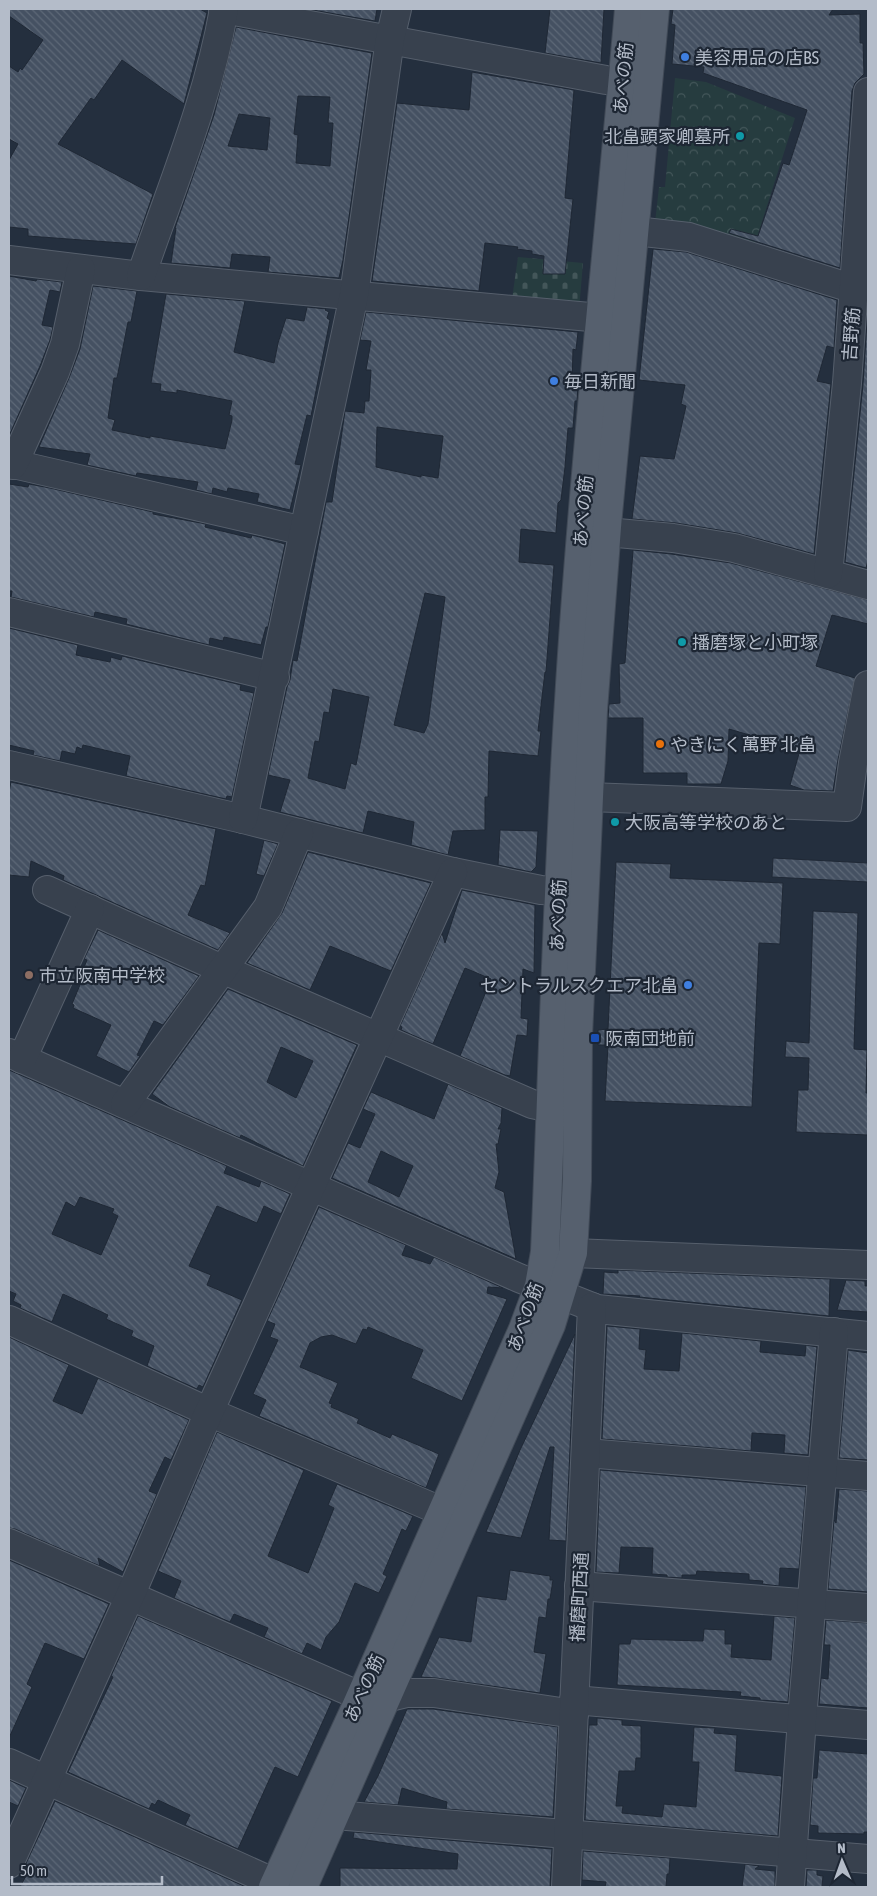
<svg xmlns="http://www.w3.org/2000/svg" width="877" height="1896" viewBox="0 0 877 1896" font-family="'Asap Condensed','Noto Sans JP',sans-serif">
<defs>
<pattern id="cemetery-stones" width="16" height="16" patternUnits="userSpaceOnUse" patternTransform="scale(1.25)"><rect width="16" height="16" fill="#263c3f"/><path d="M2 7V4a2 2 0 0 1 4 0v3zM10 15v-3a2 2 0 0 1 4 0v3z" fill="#435659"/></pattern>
<pattern id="park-crowns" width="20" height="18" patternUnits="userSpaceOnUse" patternTransform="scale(1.25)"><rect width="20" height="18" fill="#263c3f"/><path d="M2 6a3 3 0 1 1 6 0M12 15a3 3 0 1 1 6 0" fill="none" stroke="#435659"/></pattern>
<pattern id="building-back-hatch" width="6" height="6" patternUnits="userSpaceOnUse" patternTransform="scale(1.25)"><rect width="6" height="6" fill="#455162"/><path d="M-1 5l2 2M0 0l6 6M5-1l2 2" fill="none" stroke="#5d6877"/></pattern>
</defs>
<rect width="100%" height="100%" fill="#242f3e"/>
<!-- cemetery -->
<polygon fill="url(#cemetery-stones)" points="518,257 583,263 579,310 511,306"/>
<!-- park -->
<polygon fill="url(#park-crowns)" points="675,78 706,82 795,118 753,250 655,223 659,187 665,187"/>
<!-- building -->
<g fill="url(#building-back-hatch)" stroke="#1f2835" fill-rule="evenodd">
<polygon points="9,9 200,9 207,13 184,104 122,60 94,100 91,98 58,144 153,194 136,244 28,236 28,229 9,227 9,160 18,144 9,139 9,66 18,72 20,68 22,70 43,40 9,16"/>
<polygon points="307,9 377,9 375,21"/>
<polygon points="550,9 604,9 601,63 545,53"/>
<polygon points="673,9 833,9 829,15 860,14 860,43 863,43 864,74 855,83 852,91 840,268 729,233 731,229 758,236 783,163 789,165 807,110 703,73 704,67 672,64 675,25 671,24"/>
<path d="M 236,27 L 372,53 L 343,260 L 339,278 L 268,272 L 270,257 L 232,254 L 230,268 L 171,263 L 176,228 L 175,228 L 214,115 ZM 298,96 L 330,97 L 328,123 L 333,123 L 330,166 L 296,163 L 298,135 L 294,134 ZM 239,114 L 270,118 L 267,150 L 228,146 Z"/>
<polygon points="472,72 574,90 565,198 573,199 565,274 543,274 544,256 532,254 532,251 517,249 518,247 485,243 479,291 372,281 397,103 469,110"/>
<polygon points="653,249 686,252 837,300 834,348 827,346 817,381 831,384 814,554 737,533 676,523 632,519 640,456 674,459 686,406 681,404 685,385 639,380"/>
<polygon points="9,276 36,281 37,279 62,282 60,292 50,290 42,325 53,327 50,340 40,366 9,436"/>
<polygon points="93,286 137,291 131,322 128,322 117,378 114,378 108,418 115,420 112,430 150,438 150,436 225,449 232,420 232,416 229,415 232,401 177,390 177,393 160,391 161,384 151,383 166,294 245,301 234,352 274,363 278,343 286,318 304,321 307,307 326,309 325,310 329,312 327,318 330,320 311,416 307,415 295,464 301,465 290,510 257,502 259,494 228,488 227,492 213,488 212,494 196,490 198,482 137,473 136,476 87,465 90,454 39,447 69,378 80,349"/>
<polygon points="868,306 868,560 866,568 845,562 863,384"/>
<path d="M 366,312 L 578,332 L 576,350 L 573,349 L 572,386 L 578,386 L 577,401 L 575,401 L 573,428 L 568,428 L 565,467 L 561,500 L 558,503 L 556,533 L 521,529 L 519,562 L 554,565 L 546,672 L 545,672 L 538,731 L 541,731 L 538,756 L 489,751 L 488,797 L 485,797 L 485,830 L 453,831 L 448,855 L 411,845 L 414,822 L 368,811 L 363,833 L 280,812 L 290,780 L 268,775 L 287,687 L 290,680 L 293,660 L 297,661 L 326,502 L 332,502 L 345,411 L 364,413 L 365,401 L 369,401 L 371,370 L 366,370 L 371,341 L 360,340 ZM 377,427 L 443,436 L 438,478 L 421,475 L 421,477 L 376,467 ZM 425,593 L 445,597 L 428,724 L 424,733 L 394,725 ZM 333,689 L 369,697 L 356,765 L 351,763 L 345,789 L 308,778 L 315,741 L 319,742 L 324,712 L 329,713 Z"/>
<polygon points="9,484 28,487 29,484 50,488 153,512 153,514 206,524 205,527 251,538 252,535 285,544 268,627 266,627 261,645 224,637 223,641 210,638 209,645 126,624 127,619 95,612 94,617 11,597 12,591 9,591"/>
<polygon points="633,550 671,554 731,563 868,600 868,624 832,615 816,666 855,678 838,760 833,791 804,790 790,785 800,750 729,729 728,761 721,784 687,784 687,773 643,773 643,718 608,718 609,704 620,703 619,664 625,663"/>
<polygon points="9,628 78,645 76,655 110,662 111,657 121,660 122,656 237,684 241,685 240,690 254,693 232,797 227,796 226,799 126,776 130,756 83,745 82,749 77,747 75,754 62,751 60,761 33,755 34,751 9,745"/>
<polygon points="11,782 216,829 205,886 201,885 188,915 230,933 218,950 63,880 64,876 31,861 29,877 9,875 9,792"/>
<polygon points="500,830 538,831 536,867 531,872 498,865"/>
<polygon points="264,840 278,844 264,876 256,874"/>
<polygon points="308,852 431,883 391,971 330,946 310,990 247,963 282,913"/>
<polygon points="773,858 868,863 868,882 772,877"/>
<polygon points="616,862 671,864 670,878 783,883 780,944 759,943 752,1107 605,1101 608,1045 598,1045 598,1030 608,1029"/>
<polygon points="462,890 535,905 534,973 523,969 521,1018 528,1019 527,1036 517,1035 510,1076 505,1075 460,1056 491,979 465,968 433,1044 401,1030 402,1027 400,1026 442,933 445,943"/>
<polygon points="813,911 858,913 854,1049 867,1050 866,1093 868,1093 868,1135 796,1132 798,1090 808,1090 809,1058 785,1057 786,1041 809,1043"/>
<polygon points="98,930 199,976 163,1025 154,1021 137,1055 140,1056 129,1072 96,1056 111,1025 73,1008 74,1005 72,1004 82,980 79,979 87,960 84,959"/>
<path d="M 228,989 L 357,1045 L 303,1166 L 241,1135 L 240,1138 L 170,1107 L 152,1094 ZM 281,1047 L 313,1061 L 296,1098 L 267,1082 Z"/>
<path d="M 9,1070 L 227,1166 L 224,1173 L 259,1187 L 261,1181 L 290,1194 L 281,1214 L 264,1206 L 257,1223 L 217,1206 L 189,1266 L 211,1275 L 207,1285 L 242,1300 L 203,1387 L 199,1385 L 197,1389 L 147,1366 L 154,1346 L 131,1336 L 133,1331 L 106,1319 L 108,1315 L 63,1294 L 52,1322 L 20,1308 L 21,1305 L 13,1301 L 16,1294 L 9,1291 ZM 80,1197 L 114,1209 L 112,1213 L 118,1216 L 101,1255 L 52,1234 L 66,1202 L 75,1207 Z"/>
<path d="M 448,1084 L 502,1108 L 501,1123 L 498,1129 L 501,1129 L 498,1144 L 496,1144 L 499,1172 L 495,1188 L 504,1192 L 516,1259 L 332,1178 L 348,1143 L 360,1148 L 375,1114 L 363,1109 L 371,1092 L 434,1119 ZM 381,1151 L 413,1166 L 399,1197 L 368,1182 Z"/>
<polygon points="319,1207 406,1245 402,1255 430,1264 434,1257 503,1288 488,1287 487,1293 507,1299 462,1401 411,1378 423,1350 368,1327 367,1330 363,1329 356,1344 332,1335 321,1337 310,1343 300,1367 338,1383 329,1403 332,1404 331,1407 359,1419 357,1423 390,1438 392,1434 439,1454 426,1488 259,1416 266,1400 253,1394 278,1340 270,1337 275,1324 267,1321"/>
<polygon points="618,1270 830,1279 829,1316 639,1297 640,1296 603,1294 604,1272 618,1273"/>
<polygon points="846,1280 865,1281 865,1286 868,1286 868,1312 837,1310"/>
<polygon points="607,1326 640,1329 639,1349 646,1350 644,1369 679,1371 682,1333 761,1341 760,1352 805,1356 806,1345 817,1347 808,1455 784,1453 785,1435 752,1433 751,1451 602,1439"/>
<polygon points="575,1334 566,1541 549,1540 554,1447 550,1447 521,1538 486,1532 520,1450"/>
<polygon points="9,1337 69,1365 53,1401 82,1414 98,1378 189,1420 171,1460 165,1457 149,1491 157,1494 123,1572 98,1558 100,1566 15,1529 9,1528"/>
<polygon points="848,1350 868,1353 868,1460 839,1458"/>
<polygon points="217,1432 304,1470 268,1556 308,1573 334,1508 328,1505 337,1484 413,1516 406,1531 402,1529 383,1574 387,1576 379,1593 355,1583 339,1622 326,1637 321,1650 307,1643 302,1654 264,1637 268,1628 234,1614 230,1622 174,1598 181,1581 158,1571"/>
<polygon points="600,1470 806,1487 799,1569 780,1568 779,1586 762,1584 763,1581 749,1580 749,1574 697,1571 696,1575 682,1575 682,1578 667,1577 667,1575 652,1574 653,1548 621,1547 619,1573 596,1572"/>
<polygon points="839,1489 868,1491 868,1592 828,1589 834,1520 836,1523"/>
<polygon points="9,1560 109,1604 84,1659 45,1643 27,1684 32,1687 9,1738"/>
<polygon points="510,1570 550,1576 550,1580 553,1580 550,1599 548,1599 546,1618 539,1617 534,1652 546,1654 540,1693 436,1678 421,1677 439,1637 471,1642 477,1596 506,1600"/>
<polygon points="138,1616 332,1701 298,1777 275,1767 238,1849 185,1825 190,1815 158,1800 155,1805 152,1803 149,1809 68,1772 113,1677 111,1676"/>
<polygon points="774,1616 795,1618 788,1702 760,1700 760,1698 740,1696 741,1692 617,1685 619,1644 630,1644 631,1639 703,1641 704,1629 725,1630 725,1644 732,1644 731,1657 771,1660"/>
<polygon points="826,1620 868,1623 868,1708 819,1704 821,1678 828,1679 830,1645 824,1645"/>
<polygon points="407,1709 433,1709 558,1727 553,1817 446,1809 447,1802 402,1788 398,1805 364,1802 378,1776"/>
<polygon points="597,1718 622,1720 622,1725 641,1726 641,1758 636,1758 635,1771 619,1771 616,1806 623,1806 622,1813 662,1817 664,1804 696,1807 699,1762 692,1762 694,1727 715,1728 714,1733 737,1735 735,1771 782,1776 778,1836 585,1820 589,1725 597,1725"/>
<polygon points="819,1750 868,1754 868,1832 864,1832 864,1834 818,1833 818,1826 810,1825 813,1778 817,1778"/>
<polygon points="9,1780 26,1788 18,1806 9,1802"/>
<polygon points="55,1801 246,1887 20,1887 27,1874 22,1872"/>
<polygon points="354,1832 552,1849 550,1887 340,1887 340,1868 457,1869 458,1854 353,1838"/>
<polygon points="583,1851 670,1858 669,1874 667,1874 666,1887 605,1887 606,1882 582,1880"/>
<polygon points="745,1864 759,1866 755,1869 775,1871 775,1887 742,1887"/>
<polygon points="807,1870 817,1870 817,1875 823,1876 822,1887 806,1887"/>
</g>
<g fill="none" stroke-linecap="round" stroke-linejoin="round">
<!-- minor casing -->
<g stroke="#565f6c" stroke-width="30">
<g id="minor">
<polyline points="223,9 606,80 646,86"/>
<polyline points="635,231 689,237 854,289"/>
<polyline points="9,260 141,276 601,318"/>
<path d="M 141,276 C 171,188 208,101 224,9"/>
<polyline points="9,463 304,531"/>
<polyline points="13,465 55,372 65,344 81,269"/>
<polyline points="584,530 673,538 734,548 868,585"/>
<polyline points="828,574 847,383 868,92"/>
<polyline points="9,612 275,677"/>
<polyline points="9,765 243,819 453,872 541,890 583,892"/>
<polyline points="589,797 847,807 853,763 868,685"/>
<polyline points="243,819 354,295 390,39 397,9"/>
<polyline points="47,890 222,969 532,1104 551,1108"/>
<polyline points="9,1053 519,1278 597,1309 868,1336"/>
<polyline points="22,1059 90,909"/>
<polyline points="125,1104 268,907 299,833"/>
<polyline points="573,1253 868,1265"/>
<polyline points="9,1320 209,1412 441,1511"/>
<polyline points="586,1453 868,1476"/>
<polyline points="9,1543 360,1696 386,1698 407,1693 434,1693 574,1714"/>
<polyline points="579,1586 868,1608"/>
<polyline points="574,1700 868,1725"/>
<polyline points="9,1763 275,1883"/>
<polyline points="335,1815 868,1859"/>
<polyline points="9,1864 130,1596 209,1412 453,872"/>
<polyline points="566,1887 592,1307"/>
<polyline points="790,1887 802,1719 834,1332"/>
</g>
</g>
<!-- major casing -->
<g stroke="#414a57" stroke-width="30">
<g id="major">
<path d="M 273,1887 L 355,1709 L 523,1329 L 539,1286 L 545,1252 C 553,1068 557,885 569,701 C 583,470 609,240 629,9"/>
<polyline points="303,1887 551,1325 573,1253 577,1181 578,1036 593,710 608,514 655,9"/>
</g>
</g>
<!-- minor -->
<use href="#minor" stroke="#38414e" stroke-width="28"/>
<!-- major -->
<use href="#major" stroke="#56606e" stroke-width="28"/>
</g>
<!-- markers -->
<g fill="#3f7fe0" stroke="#1d2633" stroke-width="2">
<circle cx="685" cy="57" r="5"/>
<circle cx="554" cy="381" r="5"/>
<circle cx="688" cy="985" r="5"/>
</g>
<g fill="#0f9aa8" stroke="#1d2633" stroke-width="2">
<circle cx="740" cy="136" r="5"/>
<circle cx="682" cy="642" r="5"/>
<circle cx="615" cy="822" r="5"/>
</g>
<circle fill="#e8710a" stroke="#1d2633" stroke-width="2" cx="660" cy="744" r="5"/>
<circle fill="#8d6e63" stroke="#1d2633" stroke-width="2" cx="29" cy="975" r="5"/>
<rect fill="#1a4fb4" stroke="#1d2633" stroke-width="2" x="590" y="1033" width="10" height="10" rx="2.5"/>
<g text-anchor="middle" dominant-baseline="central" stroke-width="4.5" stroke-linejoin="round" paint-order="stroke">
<!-- poi labels -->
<g font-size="18" fill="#b4bcc9" stroke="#1d2633" text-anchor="start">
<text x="695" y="57">美容用品の店BS</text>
<text x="730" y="136" text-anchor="end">北畠顕家卿墓所</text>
<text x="564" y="381">毎日新聞</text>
<text x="692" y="642">播磨塚と小町塚</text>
<text x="670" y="744">やきにく萬野 北畠</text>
<text x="625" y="822">大阪高等学校のあと</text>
<text x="39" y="975">市立阪南中学校</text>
<text x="678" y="985" text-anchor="end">セントラルスクエア北畠</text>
<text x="605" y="1038">阪南団地前</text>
</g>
<!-- street labels -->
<g font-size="18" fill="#b4bcc9" stroke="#1d2633">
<text transform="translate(623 78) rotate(-85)">あべの筋</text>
<text transform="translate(851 334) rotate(-86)">吉野筋</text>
<text transform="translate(583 511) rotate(-85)">あべの筋</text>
<text transform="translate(558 915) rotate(-88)">あべの筋</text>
<text transform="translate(525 1317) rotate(-70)">あべの筋</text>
<text transform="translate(579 1597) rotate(-87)">播磨町西通</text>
<text transform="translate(364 1688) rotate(-66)">あべの筋</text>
</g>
</g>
<!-- border -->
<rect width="877" height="1896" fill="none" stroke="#b4bcc9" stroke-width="20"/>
<!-- north arrow -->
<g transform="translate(842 1861) rotate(358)" stroke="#1d2633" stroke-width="4" paint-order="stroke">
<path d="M0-4L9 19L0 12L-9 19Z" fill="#b4bcc9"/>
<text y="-8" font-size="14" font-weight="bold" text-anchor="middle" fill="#b4bcc9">N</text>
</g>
<!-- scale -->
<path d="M12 1876v8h150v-8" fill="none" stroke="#b4bcc9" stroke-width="2.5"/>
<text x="20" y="1876" font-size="15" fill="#b4bcc9" stroke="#1d2633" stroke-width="4" paint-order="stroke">50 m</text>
</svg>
